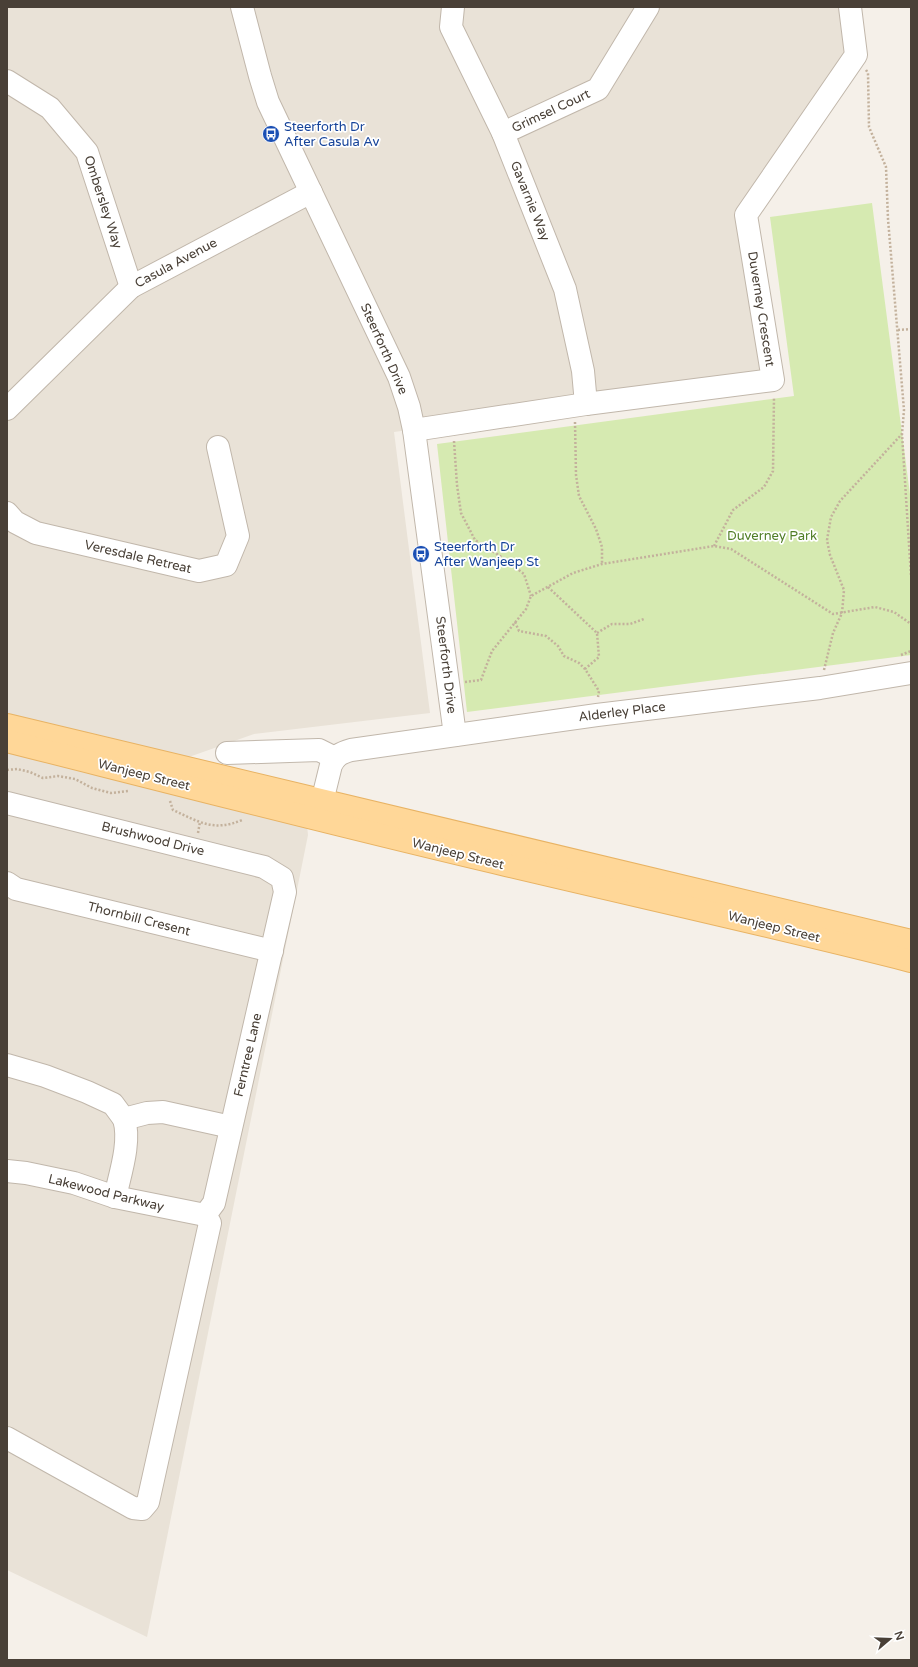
<svg xmlns="http://www.w3.org/2000/svg" width="918" height="1667" viewBox="0 0 918 1667" font-family="'Varela Round',sans-serif">
<rect width="100%" height="100%" fill="#f5f0e9"/>
<!-- residential -->
<polygon fill="#e9e2d7" points="7,7 852,7 856,55 746,215 773,380 394,432 430,713 254,734 172,763 305,806 308,835 147,1637 7,1570"/>
<!-- green -->
<polygon fill="#d6eab1" points="872,203 911,502 911,655 467,712 437,444 794,396 770,217"/>
<g fill="none" stroke-linecap="round" stroke-linejoin="round">
<!-- minor casing -->
<g stroke="#c1b7ab" stroke-width="24">
<g id="minor">
<polyline points="242,7 260,76 268,102 399,377 409,407 414,430 455,735"/>
<polyline points="453,7 451,27 503,133 565,289 583,371 586,404"/>
<polyline points="7,81 50,108 87,152 131,287"/>
<polyline points="503,133 598,89 648,7"/>
<polyline points="7,409 131,287 311,192"/>
<polyline points="414,430 586,404 773,380 746,215 856,55 850,7"/>
<polyline points="7,513 15,522 36,533 199,571 226,565 238,536 218,447"/>
<polyline points="227,753 319,750 335,758"/>
<polyline points="7,803 264,867 282,878 285,892 214,1203 205,1215"/>
<path d="M 318,818 L 331,765 C 336,755 341,753 351,750 L 597,715 L 820,688 L 911,673"/>
<polyline points="7,883 16,889 272,951"/>
<polyline points="7,1065 45,1076 87,1092 113,1104 124,1119 147,1113 163,1112 231,1127"/>
<polyline points="7,1171 26,1173 74,1183 115,1197 205,1215"/>
<path d="M 115,1197 C 120,1174 131,1142 124,1119"/>
<polyline points="7,1438 133,1508 142,1509 148,1502 210,1223 205,1215"/>
</g>
</g>
<!-- major casing -->
<g stroke="#e8b364" stroke-width="24">
<g id="major">
<polyline points="7,725 911,941"/>
<path d="M 7,741 C 173,783 339,826 506,865 C 641,897 777,927 911,961"/>
</g>
</g>
<!-- path -->
<g stroke="#c3b19c" stroke-width="2.5" stroke-dasharray="2 2" stroke-linecap="butt">
<polyline points="866,70 868,73 869,127 886,167 888,219 904,410 902,434 911,576"/>
<polyline points="898,330 911,329"/>
<polyline points="575,422 576,475 579,496 596,529 602,547 602,564"/>
<polyline points="454,441 457,485 461,513 475,540 500,556 524,574 531,596"/>
<polyline points="714,546 733,510 764,487 773,471 774,397"/>
<polyline points="548,587 597,633 599,657 585,669"/>
<polyline points="515,622 519,631 546,636 558,646 564,656 579,663 585,669 599,691 598,697"/>
<polyline points="597,633 612,624 630,624 644,619"/>
<polyline points="901,655 911,651"/>
<polyline points="824,670 833,633 842,613 844,590 830,555 827,540 831,517 840,501 902,434"/>
<polyline points="465,682 481,680 492,651 526,609 531,596 573,573 602,564 714,546 731,549 833,614 875,607 894,612 911,624"/>
<polyline points="7,770 17,769 30,772 43,778 58,776 75,779 92,788 111,793 128,791"/>
<path d="M 170,801 L 173,810 C 199,822 214,832 242,820"/>
<polyline points="198,833 200,822"/>
</g>
<!-- minor -->
<use href="#minor" stroke="#fff" stroke-width="22"/>
<!-- major -->
<use href="#major" stroke="#ffd798" stroke-width="22"/>
</g>
<!-- icons -->
<defs>
<g id="bus-disc" transform="scale(0.9)"><circle r="9.5" fill="#1a4fb4" stroke="#fff"/><path d="M-5-6H5V4H4V6H2V4H-2V6H-4V4H-5ZM-3.5-4V0h7V-4ZM-3.5 1.2v1.5H-2V1.2ZM2 1.2v1.5H3.5V1.2Z" fill="#fff"/></g>
</defs>
<g fill-rule="evenodd">
<use href="#bus-disc" x="271" y="134"/>
<use href="#bus-disc" x="421" y="554"/>
</g>
<g text-anchor="middle" dominant-baseline="central" stroke-width="3.5" stroke-linejoin="round" paint-order="stroke">
<!-- street labels -->
<g font-size="13" fill="#494037" stroke="#fff">
<text transform="translate(551 111) rotate(-25)">Grimsel Court</text>
<text transform="translate(530 201) rotate(68)">Gavarnie Way</text>
<text transform="translate(103 202) rotate(72)">Ombersley Way</text>
<text transform="translate(176 263) rotate(-28)">Casula Avenue</text>
<text transform="translate(761 309) rotate(81)">Duverney Crescent</text>
<text transform="translate(384 349) rotate(66)">Steerforth Drive</text>
<text transform="translate(138 557) rotate(13)">Veresdale Retreat</text>
<text transform="translate(446 665) rotate(83)">Steerforth Drive</text>
<text transform="translate(622 712) rotate(-7)">Alderley Place</text>
<text transform="translate(144 775) rotate(14)">Wanjeep Street</text>
<text transform="translate(153 839) rotate(14)">Brushwood Drive</text>
<text transform="translate(458 854) rotate(14)">Wanjeep Street</text>
<text transform="translate(139 919) rotate(14)">Thornbill Cresent</text>
<text transform="translate(774 927) rotate(14)">Wanjeep Street</text>
<text transform="translate(248 1055) rotate(-77)">Ferntree Lane</text>
<text transform="translate(106 1193) rotate(14)">Lakewood Parkway</text>
</g>
<!-- transit labels -->
<g font-size="13" fill="#164399" stroke="#fff" text-anchor="start">
<text x="284" y="127">Steerforth Dr<tspan x="284" dy="15">After Casula Av</tspan></text>
<text x="434" y="547">Steerforth Dr<tspan x="434" dy="15">After Wanjeep St</tspan></text>
</g>
<!-- park labels -->
<g font-size="13" fill="#517e27" stroke="#fff">
<text x="772" y="536">Duverney Park</text>
</g>
</g>
<!-- border -->
<rect width="918" height="1667" fill="none" stroke="#494037" stroke-width="16"/>
<!-- north arrow -->
<g transform="translate(890 1639) rotate(71)" stroke="#ffffff" stroke-width="3" paint-order="stroke">
<path d="M0-3L7 15L0 10L-7 15Z" fill="#494037"/>
<text y="-6" font-size="11" font-weight="bold" text-anchor="middle" fill="#494037">N</text>
</g>
</svg>
